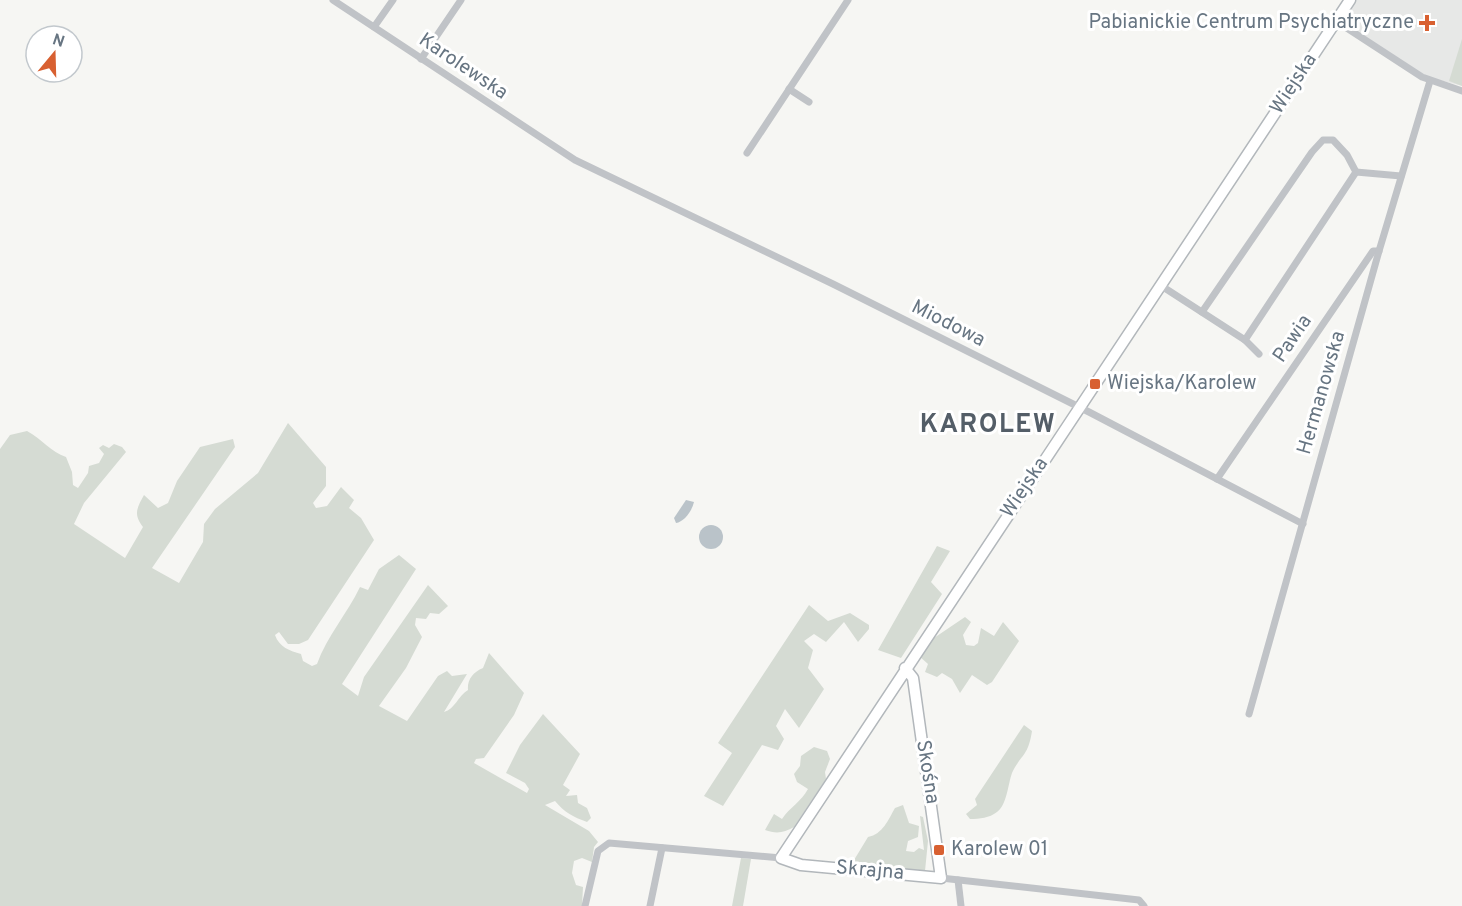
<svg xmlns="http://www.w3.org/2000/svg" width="1462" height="906" viewBox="0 0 1462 906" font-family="Overpass,sans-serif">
<rect width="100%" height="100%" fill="#f6f6f3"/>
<!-- built -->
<polygon fill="#e7e8e7" points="1352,0 1462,0 1462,86 1428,77 1342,21"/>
<!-- green -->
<g fill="#d5dbd3">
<polygon points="1462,39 1462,86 1449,81"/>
<path d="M 288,423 L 326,467 L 326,486 L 313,503 L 316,508 L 327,506 L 341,487 L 354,500 L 349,508 L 361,518 L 374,540 L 308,640 L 299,644 L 288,644 L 279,632 L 275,635 C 279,647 290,651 301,654 L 303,661 L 312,666 L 317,664 C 327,636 347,614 360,587 L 368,590 L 379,569 L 399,555 L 416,569 L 342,684 L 358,696 L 364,677 L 428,585 L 448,606 L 439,614 L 430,613 L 426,619 L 416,618 L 415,625 L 422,637 L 406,668 L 379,706 L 407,721 L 438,676 L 447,671 L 452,676 L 467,674 L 444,712 C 455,709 458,696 468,690 C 467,680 473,672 483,668 L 489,653 L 524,693 L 514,715 L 484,758 L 476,759 L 474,763 L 527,793 L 529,789 L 525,783 L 506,773 L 520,745 L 543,714 L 580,754 L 563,785 L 570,790 L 566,796 L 577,795 L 578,803 L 587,808 L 591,818 L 587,822 C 573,817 564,812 555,801 L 545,805 L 589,831 L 598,842 L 594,847 L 592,862 L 582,858 L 574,861 L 572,873 L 576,885 L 583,887 L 582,906 L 0,906 L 0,449 L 10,435 L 27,431 C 42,439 51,452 66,457 L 72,472 L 73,485 L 78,488 L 88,473 L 89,466 L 99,463 L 104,454 L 99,448 L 103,445 L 109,448 L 114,444 L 122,447 L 126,452 L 84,503 L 74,524 L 125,558 L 143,527 C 133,514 137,508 144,495 L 158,508 L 168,503 L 177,481 L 200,447 L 233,439 L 235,447 L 152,568 L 179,583 L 203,542 L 204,524 L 215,509 L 258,473 Z"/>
<polygon points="937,546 950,551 931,582 942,594 901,658 878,650"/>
<polygon points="809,605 828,621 850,613 869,625 869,629 858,642 844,622 826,642 814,634 804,641 813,650 808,668 824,689 799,728 785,709 776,726 784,739 778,750 762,745 723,806 704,796 732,753 718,743"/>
<polygon points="965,617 971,622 963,635 966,645 974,646 978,643 981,628 994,636 1003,622 1019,641 992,682 987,685 972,675 960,693 952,679 942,673 937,677 925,672 928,664 919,656 931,640"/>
<path d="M 1024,725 L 1032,731 C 1028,757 1021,754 1012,773 C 1008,784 1007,805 997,812 C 989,818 980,819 970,819 L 966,814 L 977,805 L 975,799 Z"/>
<path d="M 814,747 L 827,751 L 830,759 L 825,772 L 826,779 L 794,827 C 784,833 776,834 765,830 L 774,814 L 782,819 C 790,807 801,802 808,789 L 797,782 L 794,774 L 800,766 L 801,756 Z"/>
<path d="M 903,805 L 909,823 L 919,826 L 918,837 L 908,841 L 906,851 L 914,852 L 919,848 L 924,850 L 920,816 L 923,817 L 928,841 L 925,871 L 851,865 L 868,837 C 883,834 888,820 895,808 Z"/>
<polygon points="741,858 751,859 743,906 732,906"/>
</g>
<!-- water -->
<g fill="#bac3c9">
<path d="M 686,500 L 694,502 C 692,511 684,522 676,523 L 674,518 Z"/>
<circle cx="711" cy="537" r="12"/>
</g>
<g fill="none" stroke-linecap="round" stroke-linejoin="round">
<!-- secondary casing -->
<g stroke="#b2b7bb" stroke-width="13">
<polyline id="secondary" points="905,668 913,678 941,878 801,865 781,858 1350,0"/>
</g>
<!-- street -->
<g stroke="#c0c3c7" stroke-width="7">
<polyline points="333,0 575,160 833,284 1089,412 1303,524"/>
<polyline points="1336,21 1422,77 1462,91"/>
<polyline points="374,27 393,0"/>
<polyline points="421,59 461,0"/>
<polyline points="789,89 809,102"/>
<polyline points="747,153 848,0"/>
<polyline points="1356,172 1401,176"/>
<polyline points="1160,285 1245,340 1259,354"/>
<polyline points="1202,312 1312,152 1323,140 1333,140 1347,155 1356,172 1245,340"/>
<polyline points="1217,479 1373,251 1379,251"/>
<polyline points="1249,714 1379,251 1430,81"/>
<polyline points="941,878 1139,900 1144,906"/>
<polyline points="958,880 961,906"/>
<polyline points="585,906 598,851 609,843 781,858"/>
<polyline points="650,906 662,848"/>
</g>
<!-- secondary -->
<use href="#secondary" stroke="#fff" stroke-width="10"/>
</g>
<!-- markers -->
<g fill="#d86031" stroke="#fff" stroke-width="2">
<path d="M1424 14h6v6h6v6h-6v6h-6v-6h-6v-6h6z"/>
<rect x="1089" y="378" width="12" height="12" rx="3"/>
<rect x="933" y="844" width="12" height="12" rx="3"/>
</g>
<g text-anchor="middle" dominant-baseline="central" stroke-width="6" stroke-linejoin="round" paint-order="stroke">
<!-- poi labels -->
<g font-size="20" fill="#677582" stroke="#fff" text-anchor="start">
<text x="1414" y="23" text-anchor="end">Pabianickie Centrum Psychiatryczne</text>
<text x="1107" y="384">Wiejska/Karolew</text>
<text x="951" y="850">Karolew 01</text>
</g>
<!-- street labels -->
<g font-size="20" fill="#677582" stroke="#fff">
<text transform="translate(463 67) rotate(34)">Karolewska</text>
<text transform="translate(1294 84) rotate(-57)">Wiejska</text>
<text transform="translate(948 324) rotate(27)">Miodowa</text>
<text transform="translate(1293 339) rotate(-56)">Pawia</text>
<text transform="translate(1322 393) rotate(-74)">Hermanowska</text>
<text transform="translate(1025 488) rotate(-56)">Wiejska</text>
<text transform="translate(927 772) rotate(81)">Skośna</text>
<text transform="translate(870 871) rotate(5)">Skrajna</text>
</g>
<!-- district labels -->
<g font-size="26" font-weight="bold" letter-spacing="1.5" fill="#545e68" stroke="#fff">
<text x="988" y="425">KAROLEW</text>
</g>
</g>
<!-- north arrow -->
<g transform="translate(54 54) rotate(19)"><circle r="28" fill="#ffffff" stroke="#c2c8cd" stroke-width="1.5"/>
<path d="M0-4.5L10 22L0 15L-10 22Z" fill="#d86031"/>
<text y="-9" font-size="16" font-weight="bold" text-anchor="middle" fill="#677582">N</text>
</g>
</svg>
